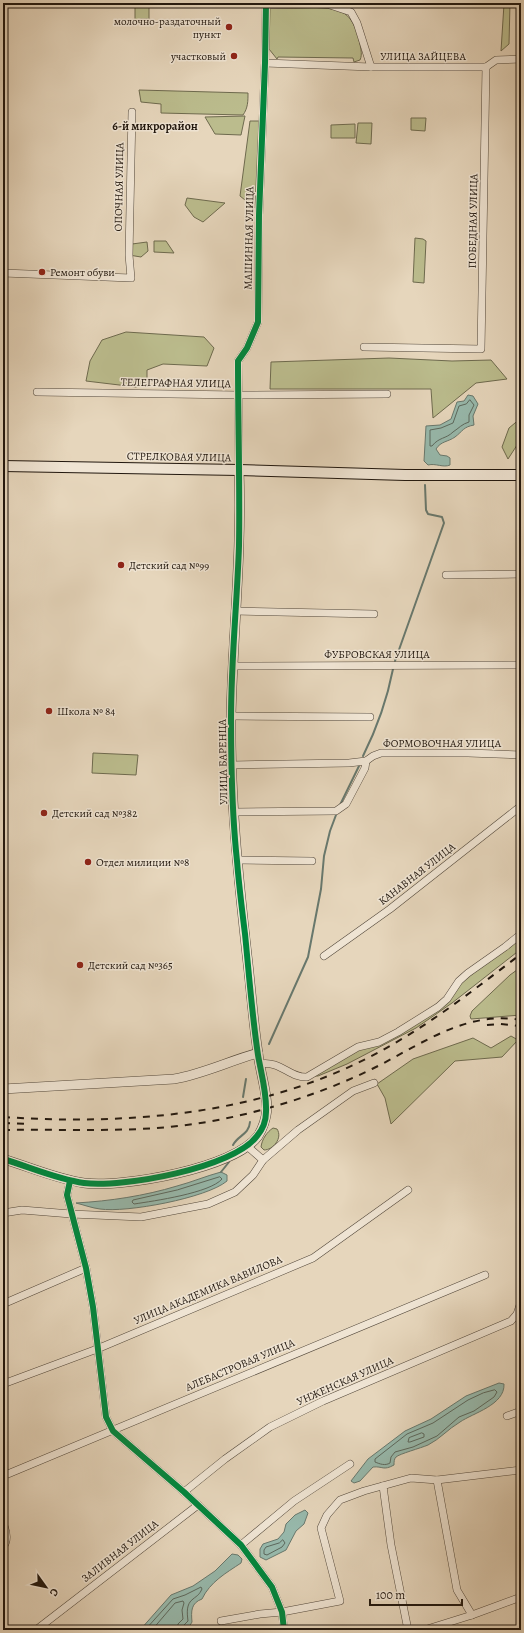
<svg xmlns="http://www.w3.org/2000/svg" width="524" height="1633" viewBox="0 0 524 1633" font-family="Alegreya,serif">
<rect width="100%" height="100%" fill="#e6d6bc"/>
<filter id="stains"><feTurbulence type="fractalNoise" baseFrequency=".005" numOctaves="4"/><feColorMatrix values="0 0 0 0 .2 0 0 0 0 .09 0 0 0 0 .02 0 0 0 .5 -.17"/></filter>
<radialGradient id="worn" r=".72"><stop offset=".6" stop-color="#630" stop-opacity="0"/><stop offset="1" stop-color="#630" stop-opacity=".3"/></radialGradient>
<!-- green -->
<g fill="#bbbc8d" stroke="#6e6a4e">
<polygon points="135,3 149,3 149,19 140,19 135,23"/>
<polygon points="510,3 509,44 501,51 504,4"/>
<path d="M 308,7 C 338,9 350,7 359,39 C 360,46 363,54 360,60 L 354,62 L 353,58 L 278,57 L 277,59 L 269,49 L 270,8 Z"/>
<path d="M 139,90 L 248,93 C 248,101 248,108 243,115 L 161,113 L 161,104 L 141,102 Z"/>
<polygon points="245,116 241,135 215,134 205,117"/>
<polygon points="411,118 426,118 425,131 411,130"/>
<polygon points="250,121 259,121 255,208 240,196"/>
<polygon points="358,123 372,123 371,144 356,143"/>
<polygon points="355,124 355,138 331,138 331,125"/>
<polygon points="187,198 225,203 203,222 194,217 185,205"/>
<polygon points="415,238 423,239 426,241 424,283 413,282"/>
<polygon points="154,241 166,241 174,253 154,252"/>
<polygon points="147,242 148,251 141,257 129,255 132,244"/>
<polygon points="126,332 204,337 214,348 207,366 163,364 147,370 147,382 136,387 86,381 90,361 102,340"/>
<polygon points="389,358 452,361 491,360 507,379 476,383 433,418 431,389 270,389 271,362"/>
<polygon points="521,418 521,439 508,459 502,447 509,428"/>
<polygon points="93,753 138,755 136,775 92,773"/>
<polygon points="521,936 521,949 452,1003 416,1028 347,1064 318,1076 312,1076 361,1048 413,1025 462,982"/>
<polygon points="521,967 521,1015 471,1019 470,1016 472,1011 510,975"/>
<polygon points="511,1036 518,1040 502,1057 455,1061 391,1124 385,1098 377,1084 413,1059 473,1038 491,1048"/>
<path d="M 273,1128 L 277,1129 C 283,1138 273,1150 264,1150 L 261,1147 C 262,1139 267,1132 273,1128 Z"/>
</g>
<!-- water -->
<g fill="#97b9ac" stroke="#68786d">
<path d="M 468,395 L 473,396 L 478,404 L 473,416 L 474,425 C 463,427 463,431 455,437 C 448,442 441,441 436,449 L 440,455 L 447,456 L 450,458 L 450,465 C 443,468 436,463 428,465 L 424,461 L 426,426 L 440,425 L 451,419 L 457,402 L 464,401 Z"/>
<path d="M 221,1172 L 227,1175 L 227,1181 C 207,1198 126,1213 100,1209 C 92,1208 84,1205 76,1203 C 110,1201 144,1196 177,1186 C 192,1182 206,1176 221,1172 Z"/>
<path d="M 499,1383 L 504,1384 C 505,1405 473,1413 460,1422 C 448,1429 440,1439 428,1445 C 421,1448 399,1454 396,1457 C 394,1459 394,1462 394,1465 C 383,1471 383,1466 373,1467 L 360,1481 L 354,1483 L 351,1481 L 368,1459 L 405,1431 L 431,1419 L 466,1396 Z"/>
<polygon points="305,1510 308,1513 304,1524 296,1531 286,1550 266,1560 260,1557 260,1549 263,1544 278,1539 284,1532 286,1524 295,1515"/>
<path d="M 232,1554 L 238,1555 L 242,1559 L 241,1563 C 226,1573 210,1582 202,1599 C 191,1603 191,1611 192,1622 L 189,1627 L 183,1630 L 140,1630 L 171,1595 L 193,1586 L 215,1571 Z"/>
</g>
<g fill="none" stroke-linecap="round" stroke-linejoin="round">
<!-- shore -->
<g stroke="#5c685d" stroke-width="1">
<path d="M 470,400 L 474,405 L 469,415 L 469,422 C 462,424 459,428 453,432 C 446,439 439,437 432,446 L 430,446 L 430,430 L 441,428 L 453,423 L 459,406 L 466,404 Z"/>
<path d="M 220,1177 L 222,1179 C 210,1193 154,1201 134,1204 L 132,1202 L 133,1200 L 177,1190 Z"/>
<path d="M 495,1390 L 497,1392 L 494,1397 L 474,1411 L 459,1417 L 437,1436 L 413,1447 L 395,1452 L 391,1457 L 390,1463 C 385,1466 380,1464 375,1462 L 375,1459 L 407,1434 L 433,1423 L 468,1400 L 483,1393 Z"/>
<polygon points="422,1433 424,1434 424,1437 410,1442 408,1442 409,1438"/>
<polygon points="283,1540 285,1543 282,1547 267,1555 264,1554 264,1550 266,1547 279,1543"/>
<path d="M 145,1630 L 173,1599 L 185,1595 L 201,1587 L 202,1589 C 199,1595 198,1595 193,1599 C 186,1604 187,1613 188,1621 L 183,1626 L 182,1630"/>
<polyline points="152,1630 175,1603 183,1601 184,1603 182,1610 183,1619 178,1624 177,1630"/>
</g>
<!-- stream -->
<g stroke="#68786d" stroke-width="2">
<polyline points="395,661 444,523 442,517 428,514 426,510 425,485"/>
<path d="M 363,756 C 377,728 387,700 393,669"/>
<polyline points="340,805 359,766"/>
<polyline points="269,1044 308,957 321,889 324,856 330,831 336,815"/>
<polyline points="243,1097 246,1079"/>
<path d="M 233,1145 C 238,1135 249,1135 250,1122"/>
<polyline points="221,1172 229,1162"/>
</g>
<!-- minor casing -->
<g stroke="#52473a" stroke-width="8">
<g id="minor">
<polyline points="266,5 327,4 351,12 357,23 371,67"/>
<polyline points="265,63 371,67 486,67 496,60 521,59"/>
<polyline points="3,273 131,278 129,255 132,112"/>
<polyline points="364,347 481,349 486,67"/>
<polyline points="37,392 238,395 387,394"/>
<polyline points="239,470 238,361 247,348 258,322 259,215 265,63 266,3"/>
<polyline points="446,575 521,574"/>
<polyline points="235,611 374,614"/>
<polyline points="233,666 521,665"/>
<polyline points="231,716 370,717"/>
<polyline points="232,765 349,763 366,761 373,756 381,753 468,753 521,755"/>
<polyline points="234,812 336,811 346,804 365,768 366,761"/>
<polyline points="237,860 312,861"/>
<polyline points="324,956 390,909 521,806"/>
<path d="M 259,1064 C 281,1060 289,1078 307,1077 L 358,1047 L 379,1042 L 398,1032 L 438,1007 L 447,999 L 459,981 L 468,973 L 505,947 L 521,934"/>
<polyline points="247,1146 263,1160"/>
<polyline points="70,1181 67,1195 86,1268 93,1307 106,1417 113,1431 184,1492 241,1545 272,1587 282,1612 284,1630"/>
<polyline points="3,1213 22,1210 71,1214 141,1217 208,1204 235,1192 253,1175 263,1160 298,1130 353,1091 374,1083"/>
<polyline points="3,1304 86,1268"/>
<polyline points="3,1384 97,1349 313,1258 408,1190"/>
<polyline points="507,1416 521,1411"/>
<polyline points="3,1476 485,1275"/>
<polyline points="437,1480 457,1590 472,1615"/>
<polyline points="383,1486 391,1545 408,1630"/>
<polyline points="184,1492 225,1459 270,1427 323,1401 511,1321 517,1314 520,1305"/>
<path d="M 3,1523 C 6,1530 9,1540 3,1547"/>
<polyline points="241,1545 294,1501 350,1464"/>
<polyline points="221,1621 260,1614 282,1612 340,1601 321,1528 327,1515 340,1500 364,1491 411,1478 437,1480 521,1470"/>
<polyline points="36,1630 198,1505"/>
<polyline points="424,1630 472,1615 521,1597"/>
</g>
</g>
<!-- tertiary casing -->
<g stroke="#52473a" stroke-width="10">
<g id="tertiary">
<path d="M 3,1089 L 174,1079 C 203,1074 229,1061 258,1053"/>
<path d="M 3,1159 C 30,1167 57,1179 84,1183 C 123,1188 235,1168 258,1136 C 263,1128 266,1119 267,1109 C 267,1091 260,1072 258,1053 C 253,1021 251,988 247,955 C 238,875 230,795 231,715 C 233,633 242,551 239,470"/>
</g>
</g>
<!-- secondary casing -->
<g stroke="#21170e" stroke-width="12">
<polyline id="secondary" points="3,466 239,470 405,475 521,475"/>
</g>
<!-- minor -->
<use href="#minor" stroke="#efe4d3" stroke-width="7"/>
<!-- tertiary -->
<use href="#tertiary" stroke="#efe4d3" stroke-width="9"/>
<!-- secondary -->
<use href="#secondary" stroke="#efe4d3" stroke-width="10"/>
<!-- rail -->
<g stroke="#21170e" stroke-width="2" stroke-dasharray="7 7" stroke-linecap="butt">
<polyline points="487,1025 500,1024 521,1026"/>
<path d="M 3,1117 C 138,1126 277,1113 395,1043 C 440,1017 480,985 521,954"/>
<polyline points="3,1123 30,1124"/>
<path d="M 3,1130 C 58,1129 114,1132 169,1127 C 200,1124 232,1118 261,1110 C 299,1100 337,1086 372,1069 C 419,1046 465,1010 521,1020"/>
</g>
<!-- cycleway casing -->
<g stroke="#efe4d3" stroke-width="8">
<g id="cycleway">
<path d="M 3,1159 C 30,1167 56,1179 84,1183 C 122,1188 234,1168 257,1136 C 263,1129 266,1121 266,1112 C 267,1093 261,1073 258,1055 C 252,1015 249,974 245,934 C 242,910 239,886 237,861 C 232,814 231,766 231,719 C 231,661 237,604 239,546 C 240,484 238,423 238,361 L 247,348 L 258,322 L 259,215 L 265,63 L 266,3"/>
<polyline points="70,1181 67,1195 86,1268 93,1307 106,1417 113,1431 184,1492 241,1545 272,1587 282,1612 284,1630"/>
</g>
</g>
<!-- cycleway -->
<use href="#cycleway" stroke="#00873e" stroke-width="6"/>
</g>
<!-- markers -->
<g fill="#8f2418" stroke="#efe4d3" stroke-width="1.5">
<circle cx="229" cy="27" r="4"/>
<circle cx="234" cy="56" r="4"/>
<circle cx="42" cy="272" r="4"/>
<circle cx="121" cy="565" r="4"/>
<circle cx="49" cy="711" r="4"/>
<circle cx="44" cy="813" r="4"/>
<circle cx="88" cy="862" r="4"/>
<circle cx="80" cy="965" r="4"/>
</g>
<g text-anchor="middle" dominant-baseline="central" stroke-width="3" stroke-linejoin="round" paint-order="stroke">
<!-- poi labels -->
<g font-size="11" fill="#21170e" stroke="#efe4d3" text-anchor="start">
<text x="221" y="21" text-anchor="end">молочно-раздаточный<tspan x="221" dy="13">пункт</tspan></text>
<text x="226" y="56" text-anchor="end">участковый</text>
<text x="50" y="272">Ремонт обуви</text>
<text x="129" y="565">Детский сад №99</text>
<text x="57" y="711">Школа № 84</text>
<text x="52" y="813">Детский сад №382</text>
<text x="96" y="862">Отдел милиции №8</text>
<text x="88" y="965">Детский сад №365</text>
</g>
<!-- street labels -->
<g font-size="11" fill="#21170e" stroke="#efe4d3">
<text x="423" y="56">УЛИЦА ЗАЙЦЕВА</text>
<text transform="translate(119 187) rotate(-89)">ОПОЧНАЯ УЛИЦА</text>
<text transform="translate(473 221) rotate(-89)">ПОБЕДНАЯ УЛИЦА</text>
<text transform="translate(249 238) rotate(-89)">МАШИННАЯ УЛИЦА</text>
<text transform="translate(176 383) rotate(1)">ТЕЛЕГРАФНАЯ УЛИЦА</text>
<text transform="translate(179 457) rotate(1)">СТРЕЛКОВАЯ УЛИЦА</text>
<text x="377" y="654">ФУБРОВСКАЯ УЛИЦА</text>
<text x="442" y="743">ФОРМОВОЧНАЯ УЛИЦА</text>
<text transform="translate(223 762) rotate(-91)">УЛИЦА БАРЕНЦА</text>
<text transform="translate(417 874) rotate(-38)">КАНАВНАЯ УЛИЦА</text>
<text transform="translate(208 1290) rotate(-23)">УЛИЦА АКАДЕМИКА ВАВИЛОВА</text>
<text transform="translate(240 1365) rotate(-23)">АЛЕБАСТРОВАЯ УЛИЦА</text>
<text transform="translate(345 1381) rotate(-24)">УНЖЕНСКАЯ УЛИЦА</text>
<text transform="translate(120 1551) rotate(-38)">ЗАЛИВНАЯ УЛИЦА</text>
</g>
<!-- neighbourhood labels -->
<g font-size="12" font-weight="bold" fill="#21170e" stroke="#efe4d3">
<text x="155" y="126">6-й микрорайон</text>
</g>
</g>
<!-- margin -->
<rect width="524" height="1633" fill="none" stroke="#e6d6bc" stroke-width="16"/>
<rect x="4" y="4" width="516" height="1625" fill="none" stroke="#21170e" stroke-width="2"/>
<rect x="8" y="8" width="508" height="1617" fill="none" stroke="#21170e"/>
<!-- north arrow -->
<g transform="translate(46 1587) rotate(123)" stroke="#efe4d3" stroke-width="3" paint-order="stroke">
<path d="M0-3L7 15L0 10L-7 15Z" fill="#21170e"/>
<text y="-6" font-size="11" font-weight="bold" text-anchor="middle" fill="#21170e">С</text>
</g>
<!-- scale -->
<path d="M370 1599v6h92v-6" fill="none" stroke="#21170e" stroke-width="2"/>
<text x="376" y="1599" font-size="12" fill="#21170e" stroke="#efe4d3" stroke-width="3" paint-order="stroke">100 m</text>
<rect width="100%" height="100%" filter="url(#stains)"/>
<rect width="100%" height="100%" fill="url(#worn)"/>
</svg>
